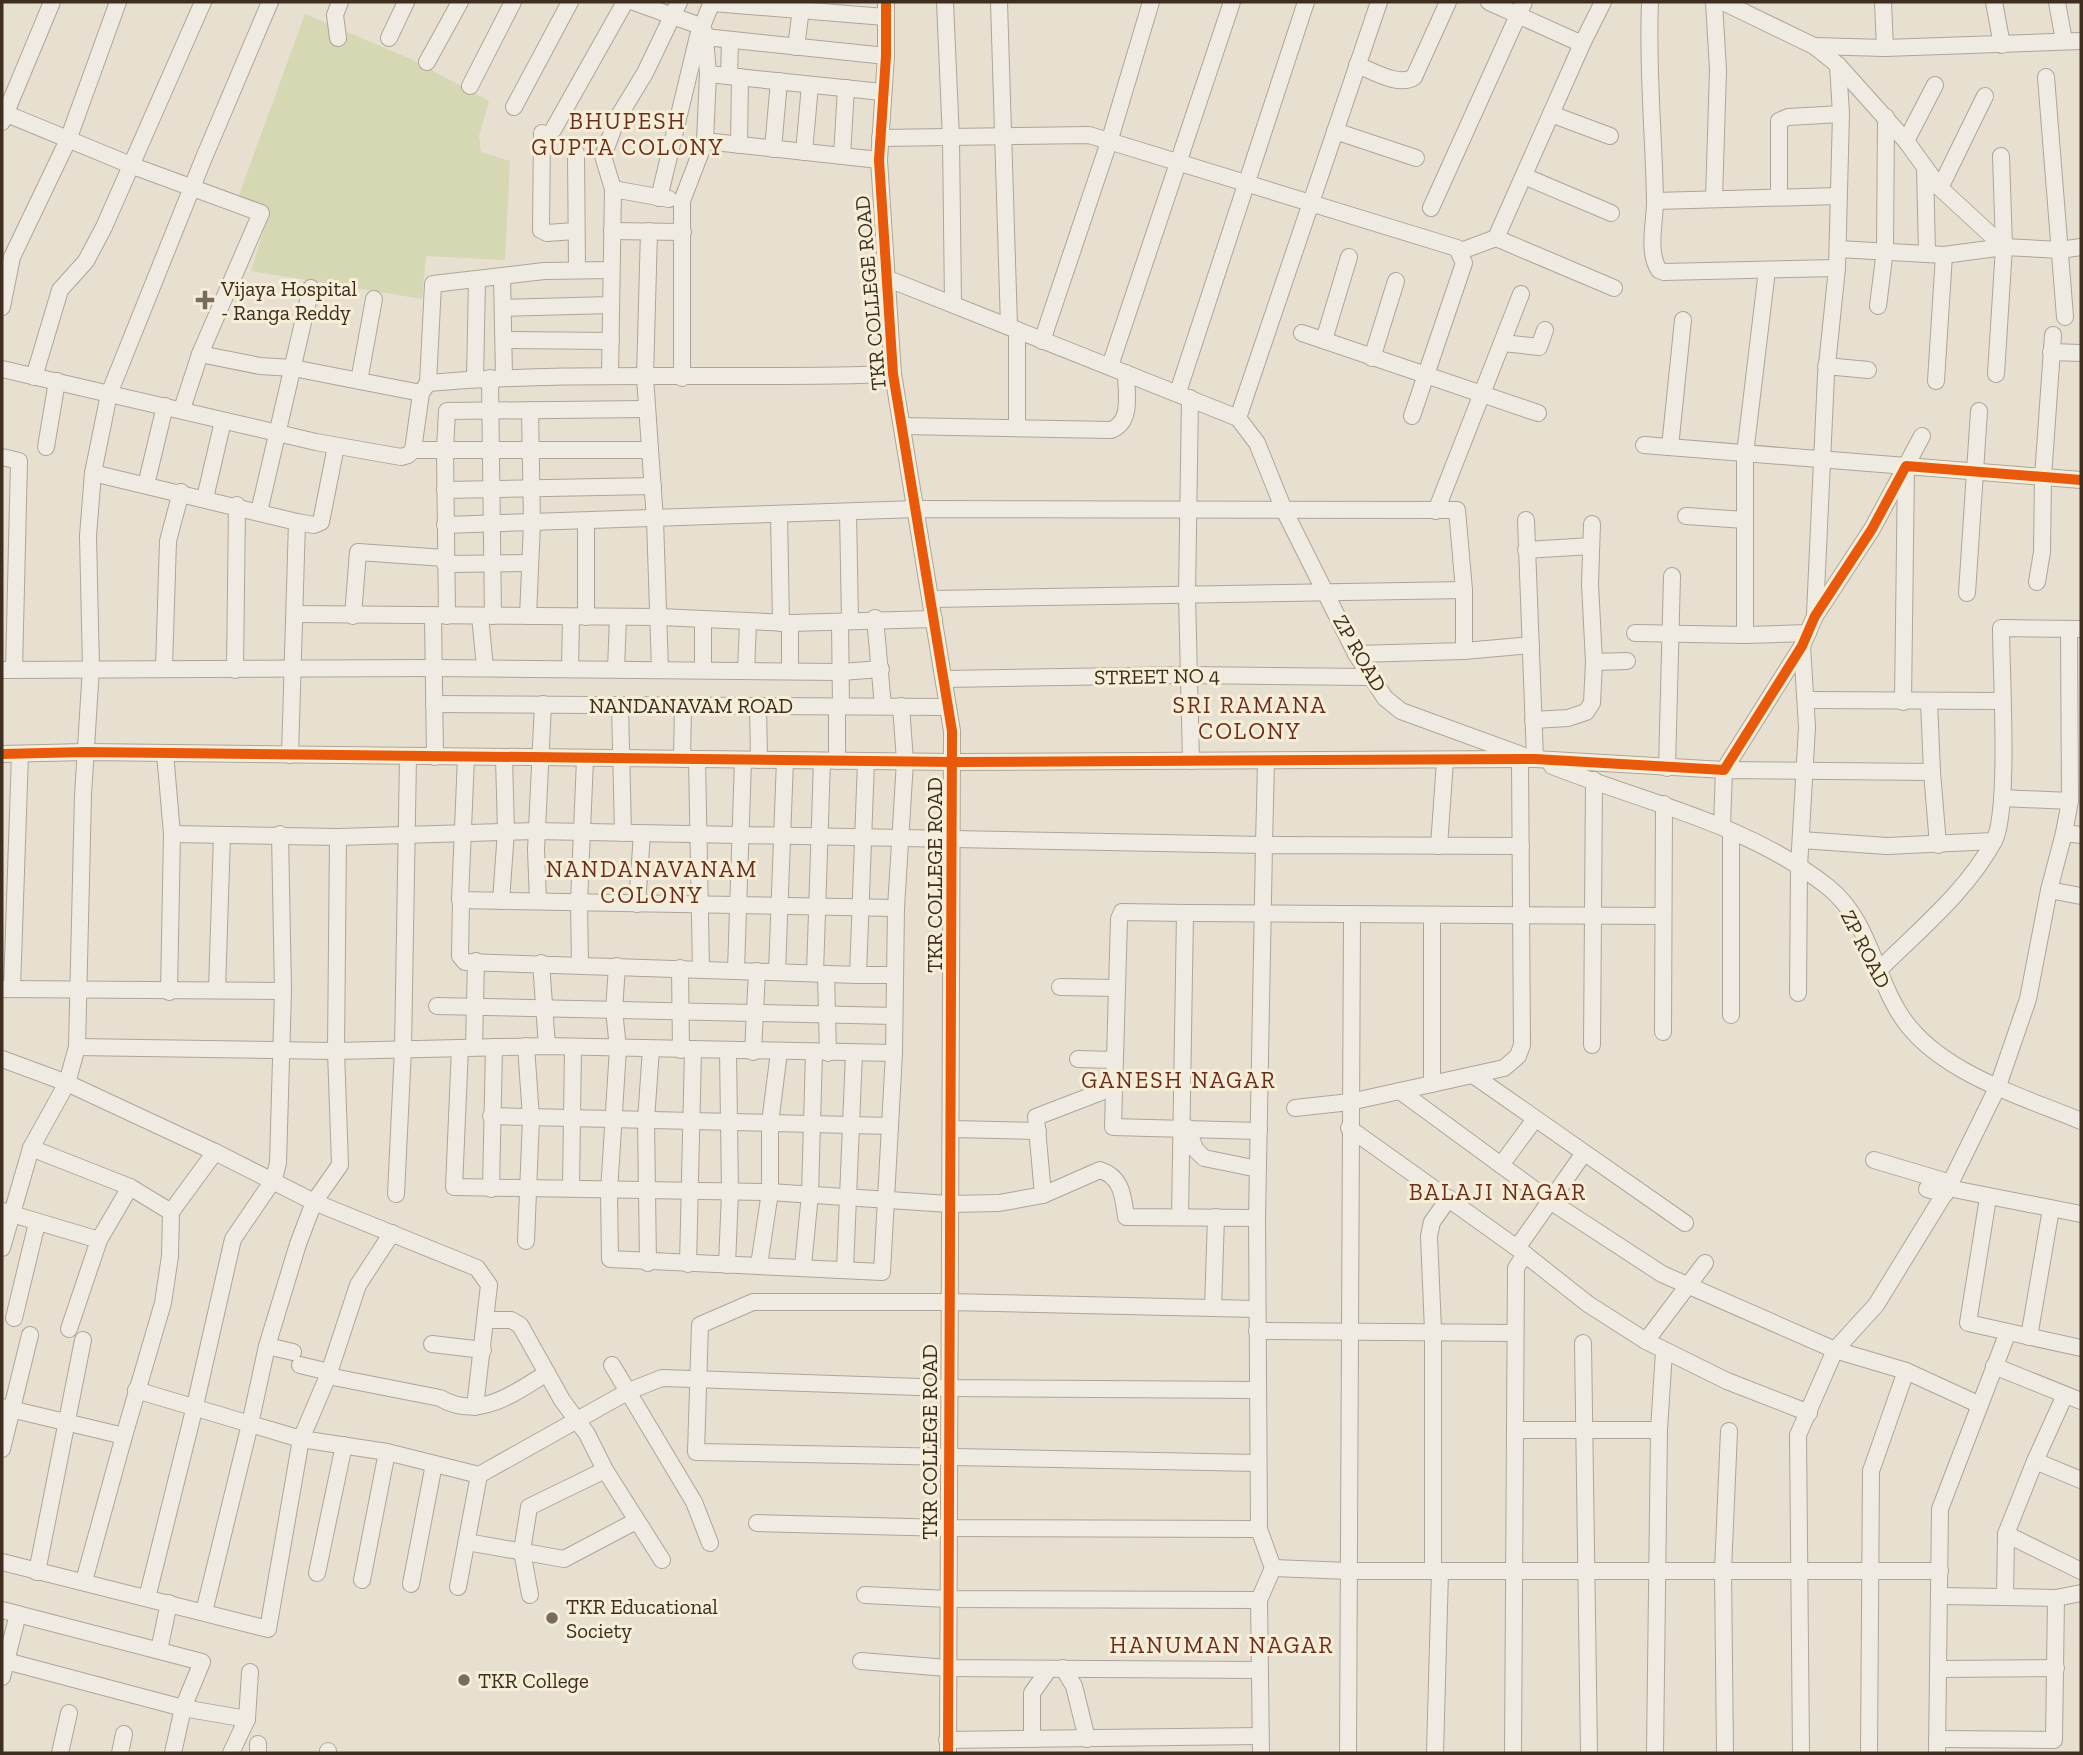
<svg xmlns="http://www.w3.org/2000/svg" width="2083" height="1755" viewBox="0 0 2083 1755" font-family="'Zilla Slab',serif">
<rect width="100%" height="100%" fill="#e7e0d1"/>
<!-- green -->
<polygon fill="#d6d7b3" points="305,14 411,59 489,101 479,136 481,152 510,161 505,260 426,256 422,299 251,271 269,213 239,195"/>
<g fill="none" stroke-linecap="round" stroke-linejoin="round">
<!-- minor casing -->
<g stroke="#ada599" stroke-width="18">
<g id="minor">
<polyline points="634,2 703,27 705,37 886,56"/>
<polyline points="886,2 886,56 879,160 893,374 952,731 948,1753"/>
<polyline points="945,2 951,139 953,304"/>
<polyline points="999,2 1009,326"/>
<polyline points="1489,2 1582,44 1603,2"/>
<polyline points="1714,2 1718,70 1714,199"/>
<polyline points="1723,2 1814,46 1838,65 1906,141 1940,188 2004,247"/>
<polyline points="1883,2 1885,48"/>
<polyline points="1994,2 2002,45"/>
<polyline points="2057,2 2064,41"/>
<polyline points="712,3 885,17"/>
<path d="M 1650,4 C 1647,70 1654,135 1655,202 C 1655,221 1647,253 1659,270 L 1664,272 L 1837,268 L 1841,114 L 1838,65"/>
<polyline points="338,38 335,15 340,2"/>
<polyline points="389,38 406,2"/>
<polyline points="1582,44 1496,238 1614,288"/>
<polyline points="1814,46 1885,48 2081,41"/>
<polyline points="796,47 801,9"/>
<polyline points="427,62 460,2"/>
<path d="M 1357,65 C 1373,71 1399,87 1414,77 L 1448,2"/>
<polyline points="708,74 882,92"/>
<polyline points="729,76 730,41"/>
<polyline points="2046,77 2065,317"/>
<polyline points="470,86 513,2"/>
<polyline points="514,107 570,2"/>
<polyline points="2,112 133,166 261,213 200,354 182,409"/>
<polyline points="1551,114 1610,136"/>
<polyline points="2,122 52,2"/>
<polyline points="553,130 625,2"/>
<polyline points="1335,131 1416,158"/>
<polyline points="542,133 541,230 547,233 575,231"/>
<polyline points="880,138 1089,135 1457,248 1464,263 1412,416"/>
<polyline points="705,141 879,160"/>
<polyline points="1906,141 1935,85"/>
<polyline points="739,145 740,77"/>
<polyline points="773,149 779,81"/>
<polyline points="804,152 810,85"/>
<polyline points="576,153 577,270"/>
<polyline points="842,156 846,88"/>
<polyline points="1925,167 1927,253"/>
<polyline points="1524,176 1611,213"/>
<polyline points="1940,188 1985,96"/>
<polyline points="613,189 669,199"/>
<polyline points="1779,196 1779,121 1788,117 1841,114"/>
<polyline points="659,198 698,36 712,2"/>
<polyline points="1655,201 1838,196"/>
<polyline points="1431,208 1524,2"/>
<polyline points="612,231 683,232"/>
<polyline points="649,231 645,377 655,520 660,670"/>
<polyline points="1838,249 1944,255 2004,247 2060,250 2081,247"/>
<polyline points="1461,251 1496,238"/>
<polyline points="502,277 504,376"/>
<polyline points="886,278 1238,418 1257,443 1284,510 1356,654 1385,698 1401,711 1527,757"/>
<polyline points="1878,306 1885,250 1886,117"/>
<polyline points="2,307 12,257 68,140 118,2"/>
<polyline points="503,308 611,305"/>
<polyline points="1302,333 1538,413"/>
<polyline points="504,340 611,341"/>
<polyline points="1324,340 1349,257"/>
<polyline points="1042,341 1110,139 1151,2"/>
<polyline points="1503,343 1539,347 1545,330"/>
<polyline points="2051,352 2081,353"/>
<polyline points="200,354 260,366 293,368 421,393"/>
<polyline points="1372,358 1396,281"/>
<polyline points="1110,366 1232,2"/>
<polyline points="1826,366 1868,370"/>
<path d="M 2,369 L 316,442 L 401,457 L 408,455 L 413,450 L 421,393 L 428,383 C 583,370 738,380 893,374"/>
<polyline points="1996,374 2004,247 2001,156"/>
<polyline points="610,376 613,189 603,156 617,119 645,73 679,2"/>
<polyline points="34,377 60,290 86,261 104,227 203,2"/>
<polyline points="490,378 493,616"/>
<polyline points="682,378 682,201 705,141 708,74 705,37"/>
<polyline points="475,379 477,280"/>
<polyline points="359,381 374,299"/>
<polyline points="1936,381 1944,255"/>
<polyline points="428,383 433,284 544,271 611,270"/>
<polyline points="1178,392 1306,2"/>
<polyline points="1190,398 1187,595 1191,761"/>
<polyline points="1238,418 1379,2"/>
<path d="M 903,426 L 1111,430 C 1133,422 1126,393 1126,373"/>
<polyline points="1017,428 1017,330"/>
<polyline points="1644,445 1906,466"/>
<polyline points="46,447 57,381"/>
<polyline points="1670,447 1683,320"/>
<polyline points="413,450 650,450"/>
<polyline points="2,457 19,461 14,670"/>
<polyline points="93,473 297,522 290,755"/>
<polyline points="146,485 165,406"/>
<polyline points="445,490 653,486"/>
<polyline points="205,498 223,421"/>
<polyline points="1436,511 1521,294"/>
<polyline points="259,512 311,288"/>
<polyline points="848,512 850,621"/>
<polyline points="779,515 781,623"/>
<polyline points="1686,516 1745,520"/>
<polyline points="1526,520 1535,759"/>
<polyline points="297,522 314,525 321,522 336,446"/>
<polyline points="1592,524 1590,584 1594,662 1627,661"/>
<polyline points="445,525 917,509 1457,510 1464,590 1464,651 1356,654"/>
<polyline points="1526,550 1591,546"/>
<polyline points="445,564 530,563"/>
<polyline points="2037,582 2042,552 2043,477 2053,335"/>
<polyline points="1967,593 1979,411"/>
<polyline points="932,599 1464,590"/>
<polyline points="296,614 660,617 790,623 934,619"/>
<polyline points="1815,614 1826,375 1837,268"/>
<polyline points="353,616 358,552 445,558"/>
<polyline points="433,616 435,757"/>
<polyline points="447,616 445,450 447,411 647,409"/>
<polyline points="480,616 485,668"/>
<polyline points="528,616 532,523 530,410"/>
<polyline points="586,617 586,522"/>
<polyline points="875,618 883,706"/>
<polyline points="840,622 841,706"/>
<polyline points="790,623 790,671"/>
<polyline points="1635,633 1745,635 1808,633"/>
<polyline points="1745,635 1745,454 1767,270"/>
<polyline points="1464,651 1531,645"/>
<polyline points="164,667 168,541 181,492"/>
<polyline points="570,669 571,617"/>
<polyline points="616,669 618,617"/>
<polyline points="2,670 434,668 841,672 881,669"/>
<polyline points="235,670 237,505"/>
<polyline points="703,670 703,621"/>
<polyline points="746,671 748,623"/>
<polyline points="945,679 1189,675 1369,677"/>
<polyline points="1807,700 2001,701"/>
<polyline points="1903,702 1906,466 1922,436"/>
<polyline points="1929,702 1932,772"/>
<polyline points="434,704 948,707"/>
<polyline points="620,705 623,833"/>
<polyline points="758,705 759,760"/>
<polyline points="837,706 837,761"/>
<polyline points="1533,720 1568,718 1586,712 1592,703 1594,662"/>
<polyline points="165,753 172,834 169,992"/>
<polyline points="2,754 85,752 953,762 1535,759 1724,770 1802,646 1815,616 1872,529 1906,466 2081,480"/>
<polyline points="466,757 460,900 896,908"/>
<polyline points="682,759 683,705"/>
<polyline points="697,759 701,969"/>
<polyline points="866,761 858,975 894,975"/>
<path d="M 1552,766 C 1646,803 1747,823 1828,887 C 1868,919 1873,970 1898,1011 C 1933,1071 2019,1095 2081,1121"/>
<polyline points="1667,768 1672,576"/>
<polyline points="2002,798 2070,801"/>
<polyline points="1722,826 1724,770 1932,772 1938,845"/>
<polyline points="2064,833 2070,801 2069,629"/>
<polyline points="172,834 338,837 536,831 1264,845 1266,762"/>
<polyline points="338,837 336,1051 340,1165 314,1202 298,1244 267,1346 250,1424 301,1439 387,1452 479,1475 629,1391 662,1378 948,1388 1258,1390"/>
<polyline points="1801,840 1887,846 1994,841"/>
<polyline points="1439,846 1445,761"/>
<polyline points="2049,890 2081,896"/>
<polyline points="461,900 460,956 465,962 858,975"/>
<polyline points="501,901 506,831 504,758"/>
<polyline points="538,901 536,850 543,704"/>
<polyline points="637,904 642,834"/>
<polyline points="1185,913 1662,916"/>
<polyline points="541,963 547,1046"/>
<polyline points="580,965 579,902 585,759"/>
<polyline points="617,966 614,1010 618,1048 609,1192 610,1259 882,1272 894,1053 896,908 905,761 901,706"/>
<polyline points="680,968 681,1050"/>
<path d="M 1880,969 C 1919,930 1967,891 1994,841 C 2010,811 2001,671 2001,628 L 2081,629"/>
<polyline points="736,970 743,760"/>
<polyline points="777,972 785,760"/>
<polyline points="815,973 822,761"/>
<polyline points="826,974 828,1053"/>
<polyline points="1060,987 1117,988"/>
<polyline points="2,989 283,991"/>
<polyline points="12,989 20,754"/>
<polyline points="217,990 222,835"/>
<polyline points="1798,993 1799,867 1807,727 1802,646"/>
<polyline points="437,1006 894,1016"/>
<polyline points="1731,1015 1731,831"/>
<polyline points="1663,1032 1664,804"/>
<polyline points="1592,1045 1594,780"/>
<polyline points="474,1046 476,961"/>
<polyline points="77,1047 336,1051 547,1046 894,1053"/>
<polyline points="460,1048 454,1187 770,1192 949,1204 999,1203 1043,1195 1036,1117 1114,1087"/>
<polyline points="753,1052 757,971"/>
<polyline points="2,1059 67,1083 215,1152 171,1212 170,1256 163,1303 124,1436 2,1407"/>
<polyline points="1078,1059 1114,1060"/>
<polyline points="1473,1075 1685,1223"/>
<polyline points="1432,1084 1432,915"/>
<polyline points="1400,1091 1550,1201 1662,1274 1835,1350 1906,1371 1980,1405"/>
<polyline points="1295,1108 1350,1102 1504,1068 1518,1056 1522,1045 1520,761"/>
<polyline points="491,1116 890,1126"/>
<polyline points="1188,1128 1195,1149 1204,1158 1258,1169"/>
<polyline points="1349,1128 1517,1248 1588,1304 1646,1341 1727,1381 1809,1413"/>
<polyline points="952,1129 1038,1131"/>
<polyline points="31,1148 130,1187 171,1212"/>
<polyline points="215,1152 314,1202 477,1268 489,1285 475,1407"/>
<polyline points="1874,1160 1951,1183"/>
<polyline points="1501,1165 1535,1119"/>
<polyline points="571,1188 573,1049"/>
<polyline points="1948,1188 2081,1214"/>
<polyline points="491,1189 494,1047"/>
<polyline points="1927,1189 1945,1194"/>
<polyline points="396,1194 403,1049 408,757"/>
<path d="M 1043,1195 L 1100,1170 C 1122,1177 1123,1196 1126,1217 L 1257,1218"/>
<polyline points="1988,1198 1968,1323 2081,1348"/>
<polyline points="2,1211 99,1240"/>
<polyline points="1180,1216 1185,913 1122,912 1119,919 1113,1127 1259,1131"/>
<polyline points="526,1241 531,1118 526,1046"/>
<polyline points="2,1248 31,1148 67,1083 77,1047 83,795 91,668 88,536 93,473 109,394 203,160 270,2"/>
<polyline points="1517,1248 1584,1153"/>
<polyline points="648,1263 646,1120 651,1049"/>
<polyline points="688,1264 693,1051"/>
<polyline points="727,1265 730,1192 728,1051"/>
<polyline points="759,1265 770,1192 770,1123 779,1052"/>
<polyline points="803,1266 810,1194 814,1053"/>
<polyline points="845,1269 854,1053"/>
<polyline points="1213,1308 1216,1217"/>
<polyline points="1257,1309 949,1302 753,1302 700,1325 696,1452 1258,1463"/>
<polyline points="14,1318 37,1223"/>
<polyline points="487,1320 511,1320 520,1325 562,1400 587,1434 605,1470 662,1560"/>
<polyline points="69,1329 99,1240 130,1187"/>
<polyline points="1257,1331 1515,1333"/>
<polyline points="2029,1337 2051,1209"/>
<polyline points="1646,1341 1705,1263"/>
<polyline points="1583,1343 1589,1753"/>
<polyline points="432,1344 483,1350"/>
<polyline points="267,1346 293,1352"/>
<polyline points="300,1365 329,1372"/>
<polyline points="612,1365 694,1502 710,1543"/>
<polyline points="1994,1366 2081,1401"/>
<path d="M 328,1376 L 440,1398 C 479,1421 514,1393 547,1373"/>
<polyline points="136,1390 250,1424 204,1612"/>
<polyline points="1516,1430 1659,1430"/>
<polyline points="2,1449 30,1335"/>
<polyline points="2035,1461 2081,1480"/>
<polyline points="757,1523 948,1528 1259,1529"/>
<polyline points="2006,1534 2081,1571"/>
<polyline points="467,1542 564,1559 636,1521"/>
<polyline points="2,1562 268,1629 301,1439 328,1376 358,1285 392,1233"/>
<polyline points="1273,1568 1349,1571 1940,1571"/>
<polyline points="1433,1570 1433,1330 1429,1236 1432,1222 1449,1198"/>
<polyline points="37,1572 83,1340"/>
<polyline points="317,1573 344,1445"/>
<polyline points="362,1580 387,1452"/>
<polyline points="84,1581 124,1436"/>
<polyline points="411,1584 434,1464"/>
<polyline points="458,1587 479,1475"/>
<polyline points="530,1595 522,1551 529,1507 605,1470"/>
<polyline points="865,1595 948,1599 1259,1600"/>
<polyline points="1940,1596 2056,1598 2081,1593"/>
<polyline points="2005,1597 2006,1534 2035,1461 2065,1395"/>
<polyline points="147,1598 194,1410 233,1239 274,1179 278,1163 283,991 280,834"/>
<polyline points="2,1610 202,1662 183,1708 173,1753"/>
<polyline points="159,1650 169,1603"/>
<polyline points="6,1661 183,1708 247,1719"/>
<polyline points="861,1661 947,1668 1260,1670"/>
<polyline points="1063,1668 1074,1686 1087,1739"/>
<polyline points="1939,1669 2056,1668"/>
<polyline points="2,1677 18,1614"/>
<polyline points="1032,1739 1032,1693 1049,1669"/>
<polyline points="1937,1739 2054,1740 2056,1598"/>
<polyline points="947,1740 1260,1736"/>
<polyline points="60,1753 69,1713"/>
<polyline points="120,1753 124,1734"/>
<polyline points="231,1753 247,1719 250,1672"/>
<polyline points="258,1753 258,1744"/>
<polyline points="328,1753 328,1751"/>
<polyline points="1261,1753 1259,1600 1273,1568 1259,1529 1257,1218 1264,845 1521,846"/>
<polyline points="1348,1753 1352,915"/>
<polyline points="1435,1753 1440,1571"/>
<polyline points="1513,1753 1516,1268 1525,1254"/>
<polyline points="1655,1753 1659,1430 1664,1351"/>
<polyline points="1725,1753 1723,1570 1729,1431"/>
<polyline points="1801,1753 1798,1435 1835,1350 1876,1305 1948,1188 1998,1086 2028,999 2049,890 2064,833 2081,835"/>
<polyline points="1869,1753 1871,1471 1906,1371"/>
<polyline points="1937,1753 1940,1509 2008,1332"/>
</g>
</g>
<!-- minor -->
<use href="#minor" stroke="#efebe3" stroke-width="16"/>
<!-- cycleway casing -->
<g stroke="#f7eed8" stroke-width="15">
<g id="cycleway">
<polyline points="886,2 886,56 879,160 893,374 952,731 948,1753"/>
<polyline points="2,754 85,752 953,762 1535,759 1724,770 1802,646 1815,616 1872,529 1906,466 2081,480"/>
</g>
</g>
<!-- cycleway -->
<use href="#cycleway" stroke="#e8590c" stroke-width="10"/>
</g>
<!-- markers -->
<g fill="#786c5e" stroke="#f7eed8" stroke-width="2.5">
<path d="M201.5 289.5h7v7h7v7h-7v7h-7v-7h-7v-7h7z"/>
<circle cx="552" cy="1618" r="7"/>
<circle cx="464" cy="1680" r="7"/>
</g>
<g text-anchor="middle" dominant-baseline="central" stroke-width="6" stroke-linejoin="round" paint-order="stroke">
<!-- poi labels -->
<g font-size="21" fill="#3d2e20" stroke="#f7eed8" text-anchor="start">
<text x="221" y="288">Vijaya Hospital<tspan x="221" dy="24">- Ranga Reddy</tspan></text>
<text x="566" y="1606">TKR Educational<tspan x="566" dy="24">Society</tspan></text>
<text x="478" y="1680">TKR College</text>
</g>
<!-- street labels -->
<g font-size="21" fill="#3d2e20" stroke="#f7eed8">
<text transform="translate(870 293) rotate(-95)">TKR COLLEGE ROAD</text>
<text transform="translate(1360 653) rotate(60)">ZP ROAD</text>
<text transform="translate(1157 676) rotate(-1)">STREET NO 4</text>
<text x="691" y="705">NANDANAVAM ROAD</text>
<text transform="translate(934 875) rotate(-90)">TKR COLLEGE ROAD</text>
<text transform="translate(1866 949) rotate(63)">ZP ROAD</text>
<text transform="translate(929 1442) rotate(-90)">TKR COLLEGE ROAD</text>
</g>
<!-- neighbourhood labels -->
<g font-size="23" letter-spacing="2" fill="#6b2e1e" stroke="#f7eed8">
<text x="628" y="121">BHUPESH<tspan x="628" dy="26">GUPTA COLONY</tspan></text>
<text x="1250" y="705">SRI RAMANA<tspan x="1250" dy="26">COLONY</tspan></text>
<text x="652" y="869">NANDANAVANAM<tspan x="652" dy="26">COLONY</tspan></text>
<text x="1179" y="1080">GANESH NAGAR</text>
<text x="1498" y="1192">BALAJI NAGAR</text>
<text x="1222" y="1645">HANUMAN NAGAR</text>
</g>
</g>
<!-- border -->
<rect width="2083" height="1755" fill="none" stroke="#3d2e20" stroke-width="7"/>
</svg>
